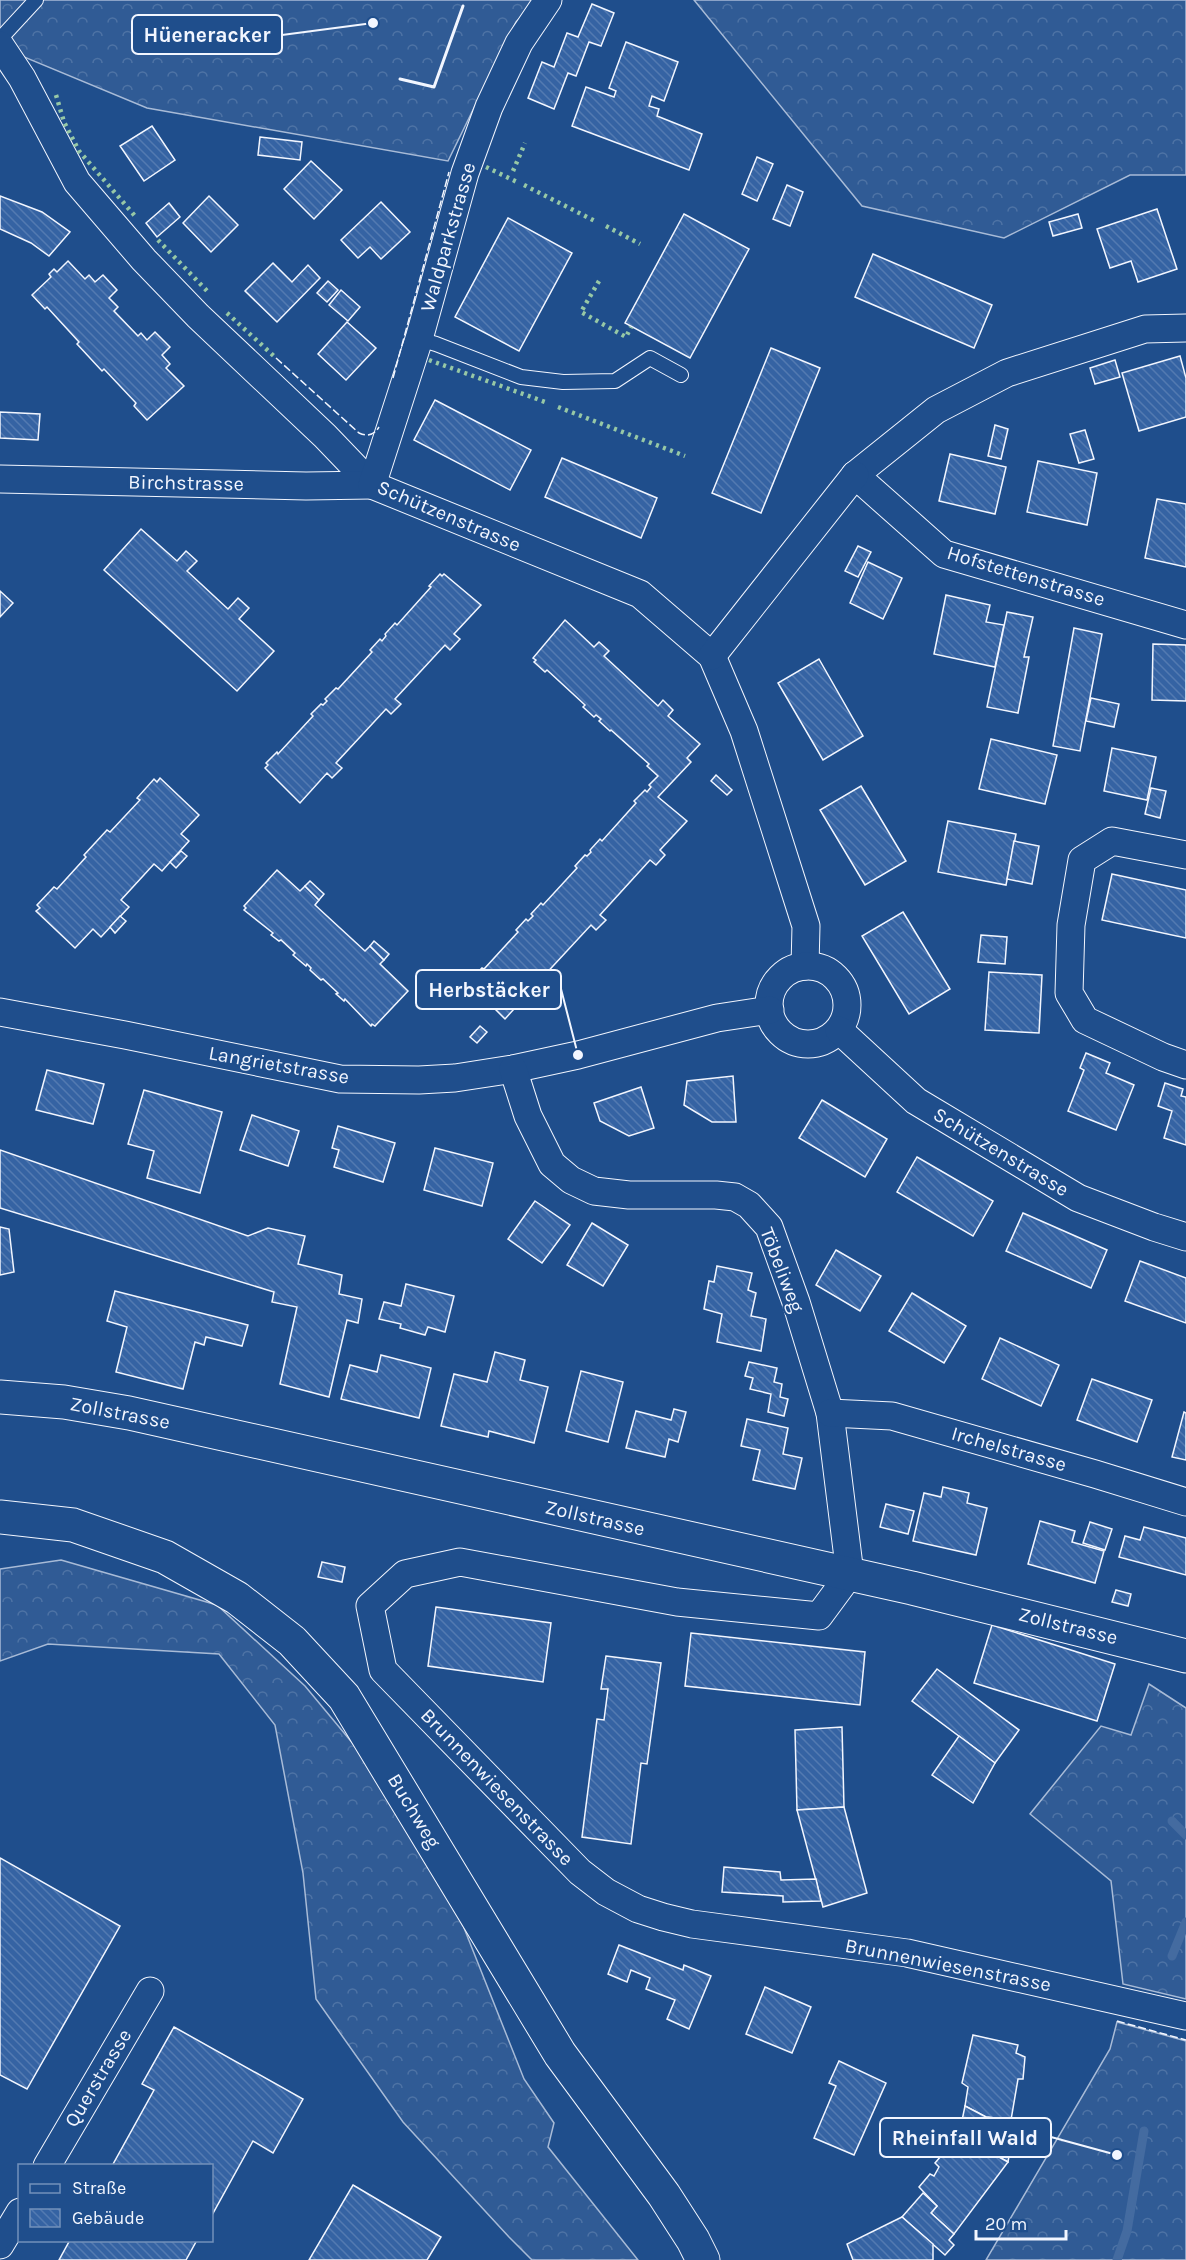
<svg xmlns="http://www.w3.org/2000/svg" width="1186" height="2260" viewBox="0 0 1186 2260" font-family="Karla,sans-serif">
<defs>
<pattern id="forest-crowns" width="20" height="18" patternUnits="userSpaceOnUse" patternTransform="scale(1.5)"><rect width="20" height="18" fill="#305b95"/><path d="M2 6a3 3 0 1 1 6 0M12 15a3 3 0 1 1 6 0" fill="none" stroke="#4e73a5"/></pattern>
<pattern id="building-back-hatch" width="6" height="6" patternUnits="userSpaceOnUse" patternTransform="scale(1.5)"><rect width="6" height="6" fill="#3563a3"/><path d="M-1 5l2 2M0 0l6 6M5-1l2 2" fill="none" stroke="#537ab1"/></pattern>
</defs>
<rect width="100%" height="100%" fill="#1f4e8c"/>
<!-- forest -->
<g fill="url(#forest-crowns)" stroke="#a8bbd7" stroke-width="1.5">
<polygon points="0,0 537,0 516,22 448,161 147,108 24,57 0,29"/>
<polygon points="694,0 1186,0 1186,175 1130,175 1004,238 862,206"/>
<polygon points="61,1560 217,1605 305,1686 404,1805 441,1870 524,2079 554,2123 548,2147 638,2260 532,2260 509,2237 403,2122 316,1999 303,1873 275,1725 219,1654 48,1644 0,1661 0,1569"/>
<polygon points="1149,1684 1186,1708 1186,1999 1123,1984 1111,1881 1030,1814 1101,1726 1131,1735"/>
<polygon points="1117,2022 1186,2041 1186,2260 986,2260 1110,2049"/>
</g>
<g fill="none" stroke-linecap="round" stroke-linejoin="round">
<!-- stream -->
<g stroke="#446ba0" stroke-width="9">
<polyline points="1172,1821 1186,1835"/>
<polyline points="1172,1956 1186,1922"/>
<polyline points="1117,2260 1127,2231 1144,2131"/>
</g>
</g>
<!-- building -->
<g fill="url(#building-back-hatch)" stroke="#f2f6ff" stroke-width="1.5">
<polygon points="592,4 614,13 601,46 589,42 576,76 568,73 554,109 528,98 542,62 554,67 567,33 578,37"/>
<polygon points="626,42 678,62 664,101 652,96 649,106 659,109 657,116 702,134 689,170 572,126 586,87 614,97 616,91 609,88"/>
<polygon points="152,126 175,160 144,181 120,146"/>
<polygon points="260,137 302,142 300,160 258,155"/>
<polygon points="757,157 773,164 757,201 742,194"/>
<polygon points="311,161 342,190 314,219 284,189"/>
<polygon points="787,185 803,192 790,226 773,219"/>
<polygon points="0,196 42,212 70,232 49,256 31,243 0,229"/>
<polygon points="209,196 238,225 211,252 183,223"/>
<polygon points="381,202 410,232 381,259 370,247 358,258 341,240"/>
<polygon points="169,203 180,217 157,237 146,223"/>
<polygon points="1157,209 1177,269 1138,282 1131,261 1110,268 1097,229"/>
<polygon points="684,214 749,249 690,358 625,323"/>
<polygon points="1078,214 1082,228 1053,236 1049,222"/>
<polygon points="508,218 572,253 519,351 455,317"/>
<polygon points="873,254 992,305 974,348 855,297"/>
<polygon points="68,261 85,279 89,275 95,282 103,275 117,290 109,298 118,307 114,311 138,336 141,333 147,340 155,332 170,347 162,355 170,364 166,368 184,386 147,420 134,406 136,403 104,369 102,371 77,344 79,342 47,307 45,309 32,295 51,277 49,274 54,269 57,272"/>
<polygon points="273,263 292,282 308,265 320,278 277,322 245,291"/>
<polygon points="328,281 338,290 327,302 317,293"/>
<polygon points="341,290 360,307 348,321 329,305"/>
<polygon points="347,322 376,348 346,380 318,354"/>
<polygon points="771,348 820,368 761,513 712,493"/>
<polygon points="1180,356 1186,378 1186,417 1139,431 1122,373"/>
<polygon points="1115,360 1120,377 1095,384 1090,368"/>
<polygon points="435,400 531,450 510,490 414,440"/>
<polygon points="0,412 40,414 38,440 0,438"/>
<polygon points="995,425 1008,429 1001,459 988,456"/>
<polygon points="1085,430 1094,459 1079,463 1070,434"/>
<polygon points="950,454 1006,467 995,514 939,501"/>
<polygon points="562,458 657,498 641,538 545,497"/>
<polygon points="1038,461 1097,473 1087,525 1027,512"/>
<polygon points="1157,499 1186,504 1186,567 1145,558"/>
<polygon points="141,529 177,561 186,551 197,561 187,571 228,609 238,598 249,608 239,619 274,651 237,691 104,570"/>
<polygon points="858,546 871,552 858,577 845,571"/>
<polygon points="868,562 902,578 883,619 850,603"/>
<polygon points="440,574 442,576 444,574 481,605 454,634 460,639 450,650 445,645 395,699 401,704 391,714 386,709 336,763 342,768 332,778 327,773 300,803 265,768 268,765 266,763 277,752 278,754 313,716 311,714 321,704 323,705 327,701 325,699 336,688 338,689 372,652 370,650 380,639 382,641 386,636 385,634 395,623 397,625 431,587 429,586"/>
<polygon points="0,591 13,603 0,617"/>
<polygon points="946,595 990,605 986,622 1004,625 995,667 934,654"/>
<polygon points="1007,612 1033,617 1024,657 1029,657 1018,713 987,707"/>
<polygon points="565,620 594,647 599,642 609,651 604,656 658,706 663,700 673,710 668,716 700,744 687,758 691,762 658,797 687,821 660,850 665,855 656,865 650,860 600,915 606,920 596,930 591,925 541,979 546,984 537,994 532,989 505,1019 470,984 473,981 471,979 482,968 484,969 518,932 516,930 526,919 528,921 533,916 531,914 541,903 543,905 577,868 575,866 585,855 587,856 591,852 590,850 600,839 602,841 636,803 634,801 645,790 647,792 651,787 649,785 658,776 647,766 649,764 611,730 610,731 599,721 601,719 596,715 594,717 583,707 585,705 547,670 545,672 534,662 536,660 533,658"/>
<polygon points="1074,628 1102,634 1080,751 1053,746"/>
<polygon points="1153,644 1186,645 1186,701 1152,700"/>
<polygon points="819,659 863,736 823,760 778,683"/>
<polygon points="1091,698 1119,704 1114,727 1086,721"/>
<polygon points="991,739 1057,755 1045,804 979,789"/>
<polygon points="1112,748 1156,757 1147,800 1104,791"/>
<polygon points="716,775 732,790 727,795 711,781"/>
<polygon points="160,778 199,815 181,834 189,841 162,871 154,864 121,900 129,907 101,937 93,929 75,948 36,911 40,908 37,905 54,887 57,889 86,857 84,855 107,830 110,832 140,800 137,798 154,779 157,782"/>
<polygon points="861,786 906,861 865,885 820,810"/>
<polygon points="1151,788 1166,791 1160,818 1145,814"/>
<polygon points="948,821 1016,834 1006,885 938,872"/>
<polygon points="1014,841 1039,846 1032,884 1007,879"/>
<polygon points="181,851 187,856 176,868 170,862"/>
<polygon points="277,870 300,891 305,886 319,900 315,905 365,951 370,946 384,960 380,964 408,991 375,1026 372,1024 371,1026 345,999 344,1001 336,994 338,993 323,979 321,980 310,970 311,968 307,964 306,966 293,955 295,953 281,940 279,941 271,935 273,933 244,910 246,908 244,906"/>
<polygon points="1112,874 1186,890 1186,938 1102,920"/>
<polygon points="310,881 324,894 319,900 305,886"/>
<polygon points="903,912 950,989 909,1014 862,936"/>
<polygon points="120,916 126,921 115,933 110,927"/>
<polygon points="981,935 1007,937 1005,964 978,962"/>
<polygon points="374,941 389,954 384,960 370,946"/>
<polygon points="989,972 1042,975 1039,1033 985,1030"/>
<polygon points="480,1026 487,1032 477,1043 470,1037"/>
<polygon points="1086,1053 1110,1063 1106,1073 1134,1085 1116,1130 1068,1111 1084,1070 1080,1068"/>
<polygon points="47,1070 104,1084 93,1124 36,1110"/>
<polygon points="733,1076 736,1122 712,1122 684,1105 687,1081"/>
<polygon points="1165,1083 1183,1089 1181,1096 1186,1097 1186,1145 1164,1138 1172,1111 1158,1106"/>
<polygon points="641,1087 654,1128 629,1136 600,1121 594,1103"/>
<polygon points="144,1090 222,1112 200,1193 147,1178 154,1151 128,1144"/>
<polygon points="822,1100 887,1139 865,1177 799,1138"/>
<polygon points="252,1115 299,1131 288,1166 240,1150"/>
<polygon points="338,1126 395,1143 383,1182 334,1167 339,1150 332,1148"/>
<polygon points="435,1148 493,1163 482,1206 424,1190"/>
<polygon points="0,1150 248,1236 268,1228 305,1236 298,1264 342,1275 339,1294 362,1299 358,1323 347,1320 329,1397 280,1384 297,1307 272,1302 274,1292 0,1208"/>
<polygon points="917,1157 993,1201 973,1236 897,1192"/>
<polygon points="535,1201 570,1225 542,1263 508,1239"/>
<polygon points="1023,1213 1107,1250 1091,1288 1006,1251"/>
<polygon points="592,1223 628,1245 603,1286 567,1265"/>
<polygon points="0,1227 9,1229 14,1272 0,1275"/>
<polygon points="836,1250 881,1276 860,1311 816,1285"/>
<polygon points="1140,1261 1186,1278 1186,1323 1125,1301"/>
<polygon points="717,1266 752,1273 748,1290 756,1293 751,1316 766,1319 761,1351 717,1342 722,1314 704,1309 709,1281 714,1282"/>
<polygon points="406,1284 454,1296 445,1332 428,1327 425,1335 400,1328 401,1324 379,1319 384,1302 401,1306"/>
<polygon points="115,1291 248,1325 242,1346 206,1337 204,1345 195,1342 183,1389 116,1372 127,1327 107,1321"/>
<polygon points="912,1293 966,1326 944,1363 889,1331"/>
<polygon points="1000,1338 1059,1365 1041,1406 982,1379"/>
<polygon points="495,1352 525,1360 520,1380 548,1387 534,1443 489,1431 488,1437 441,1426 454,1374 487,1382"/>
<polygon points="381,1355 431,1368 419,1418 341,1399 350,1365 377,1372"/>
<polygon points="749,1362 777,1368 774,1382 782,1384 780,1397 788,1399 784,1416 768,1412 771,1394 750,1389 753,1378 745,1376"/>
<polygon points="581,1371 623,1382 608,1442 566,1431"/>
<polygon points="1092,1379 1152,1400 1137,1442 1077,1420"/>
<polygon points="674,1409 686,1412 678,1442 669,1439 665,1457 626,1448 636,1411 671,1420"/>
<polygon points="1184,1412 1186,1413 1186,1460 1172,1457"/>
<polygon points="747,1419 788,1428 783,1454 802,1458 795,1489 753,1480 760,1450 741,1446"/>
<polygon points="943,1487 969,1493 967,1503 987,1508 976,1555 913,1541 924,1493 941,1497"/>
<polygon points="886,1504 914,1511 908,1534 880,1527"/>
<polygon points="1040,1521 1075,1531 1072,1542 1104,1551 1095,1583 1028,1564"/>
<polygon points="1090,1522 1112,1529 1105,1550 1083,1543"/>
<polygon points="1144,1527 1186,1538 1186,1575 1119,1557 1125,1536 1140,1540"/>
<polygon points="322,1562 345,1567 342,1582 318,1577"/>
<polygon points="1116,1590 1131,1594 1128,1606 1112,1602"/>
<polygon points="436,1607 551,1623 543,1682 428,1666"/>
<polygon points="992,1625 1115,1664 1097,1721 974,1683"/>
<polygon points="691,1633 865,1652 860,1705 685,1686"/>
<polygon points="606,1656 661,1663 647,1764 641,1763 631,1844 582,1837 597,1719 604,1720 608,1689 601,1689"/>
<polygon points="937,1669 1019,1730 995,1763 912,1701"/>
<polygon points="842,1727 844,1807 797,1810 795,1730"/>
<polygon points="959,1736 995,1763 973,1803 932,1775"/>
<polygon points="844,1807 867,1893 823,1907 797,1810"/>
<polygon points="0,1858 120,1926 27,2089 0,2075"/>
<polygon points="724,1867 780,1872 781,1880 816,1879 821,1901 783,1902 783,1896 722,1892"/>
<polygon points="619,1945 683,1970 684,1965 711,1976 689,2029 667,2019 675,2000 646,1989 650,1978 631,1970 627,1982 608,1974"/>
<polygon points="765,1987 811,2007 792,2053 746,2034"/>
<polygon points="174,2027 303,2099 273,2153 253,2141 212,2215 212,2166 112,2166 154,2090 142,2084"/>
<polygon points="973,2035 1018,2045 1016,2053 1025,2057 1023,2079 1018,2079 1011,2120 986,2117 965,2106 968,2087 962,2083"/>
<polygon points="839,2061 886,2083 854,2155 814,2138 836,2086 829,2083"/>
<polygon points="965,2106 986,2117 1015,2120 1008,2162 959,2135"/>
<polygon points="959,2135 1008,2162 954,2234 931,2213 937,2206 919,2187 930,2174 934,2176 939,2167 935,2163"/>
<polygon points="353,2185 441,2237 427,2260 309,2260"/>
<polygon points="923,2193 937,2206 931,2213 954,2234 949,2240 954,2245 945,2255 902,2217"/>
<polygon points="902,2217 933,2244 933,2260 853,2260 847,2244"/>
<polygon points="70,2240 197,2240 186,2260 59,2260"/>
</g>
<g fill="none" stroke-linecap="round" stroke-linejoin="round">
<!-- lane casing -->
<g stroke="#f2f6ff" stroke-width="16">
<g id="lane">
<polyline points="0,39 36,0"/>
<polyline points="419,339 436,344 521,377 563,382 615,381 650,358 681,375"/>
</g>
</g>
<!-- street casing -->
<g stroke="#f2f6ff" stroke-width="29">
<g id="street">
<polyline points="0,45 22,78 77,182 144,260 198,316 325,436 372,485 640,594 712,656 744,731 806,926 805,966"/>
<polyline points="1186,328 1145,329 1007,373 936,410 855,475 944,554 1186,625"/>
<polyline points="0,479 306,486 372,485"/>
<polyline points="372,485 419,339 465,173 489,107 519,43 548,0"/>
<polyline points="712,656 855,475"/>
<polyline points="1186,855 1112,841 1082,860 1071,925 1069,993 1085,1020 1163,1057 1186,1065"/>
<circle cx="808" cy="1005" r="39"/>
<polyline points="0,1012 125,1035 340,1079 419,1080 455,1078 513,1069 578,1055 717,1018 770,1010"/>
<polyline points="839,1030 916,1101 1078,1198 1154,1227 1186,1237"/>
<polyline points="513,1069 528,1116 552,1164 571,1180 594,1191 629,1195 716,1195 735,1197 749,1205 769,1227 796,1302 830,1413 850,1574 819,1616 677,1602 460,1562 405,1574 370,1606 383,1670 580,1872 606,1892 638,1909 663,1917 692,1924 907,1953 1186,2016"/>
<polyline points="830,1413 892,1416 1095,1474 1186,1502"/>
<polyline points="47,2166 150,1991"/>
<polyline points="0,2245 20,2212"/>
</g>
</g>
<!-- secondary casing -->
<g stroke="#f2f6ff" stroke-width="35">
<polyline id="secondary" points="0,1517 73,1525 165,1557 237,1598 292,1641 344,1697 560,2054 664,2195 693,2240 703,2260"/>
</g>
<!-- primary casing -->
<g stroke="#f2f6ff" stroke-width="35">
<polyline id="primary" points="0,1397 64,1402 129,1413 912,1588 1186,1656"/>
</g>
<!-- lane -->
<use href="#lane" stroke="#1f4e8c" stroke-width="14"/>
<!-- street -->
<use href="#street" stroke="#1f4e8c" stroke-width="27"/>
<!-- secondary -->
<use href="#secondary" stroke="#1f4e8c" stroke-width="33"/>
<!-- primary -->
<use href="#primary" stroke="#1f4e8c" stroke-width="33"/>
<!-- hedge -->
<g stroke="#97c8a6" stroke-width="4.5" stroke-dasharray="3 4.5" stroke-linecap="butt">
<polyline points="56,95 64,122 79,151 135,216"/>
<polyline points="486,167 519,183"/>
<polyline points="513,171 525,143"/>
<polyline points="524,185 595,221"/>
<polyline points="606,226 640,244"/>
<polyline points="158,240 209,293"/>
<polyline points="599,281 581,312 626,337 631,327"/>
<polyline points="227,313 276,358"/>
<polyline points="429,360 548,403"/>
<polyline points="558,407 685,456"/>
</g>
<!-- fence -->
<g stroke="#f2f6ff" stroke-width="1.5" stroke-dasharray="8 3" stroke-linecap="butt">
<path d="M 276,358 L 359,433 C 368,437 374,435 379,427"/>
<polyline points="393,378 449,172"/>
<polyline points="1117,2021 1186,2040"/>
</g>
<!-- wall -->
<polyline stroke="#f2f6ff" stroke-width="3" points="400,79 434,87 463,6"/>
</g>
<g text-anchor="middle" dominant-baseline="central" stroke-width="4.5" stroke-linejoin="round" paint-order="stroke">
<!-- street labels -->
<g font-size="20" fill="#f2f6ff" stroke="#1f4e8c">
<text transform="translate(448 237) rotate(-74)">Waldparkstrasse</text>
<text transform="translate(186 483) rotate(1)">Birchstrasse</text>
<text transform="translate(449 516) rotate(23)">Schützenstrasse</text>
<text transform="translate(1026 576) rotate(17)">Hofstettenstrasse</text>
<text transform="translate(279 1065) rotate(10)">Langrietstrasse</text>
<text transform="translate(1001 1152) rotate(31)">Schützenstrasse</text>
<text transform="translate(782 1270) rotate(69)">Töbeliweg</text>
<text transform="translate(120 1413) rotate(11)">Zollstrasse</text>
<text transform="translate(1009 1449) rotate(16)">Irchelstrasse</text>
<text transform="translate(595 1518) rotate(13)">Zollstrasse</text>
<text transform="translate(1068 1626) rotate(14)">Zollstrasse</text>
<text transform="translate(497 1787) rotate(46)">Brunnenwiesenstrasse</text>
<text transform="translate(414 1811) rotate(59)">Buchweg</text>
<text transform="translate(948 1965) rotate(11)">Brunnenwiesenstrasse</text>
<text transform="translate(98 2078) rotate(-59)">Querstrasse</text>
</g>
</g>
<!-- callouts -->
<path fill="none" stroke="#f2f6ff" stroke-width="2" d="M373 23L282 35M578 1055L561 989M1117 2155L1051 2137"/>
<g fill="#f2f6ff" stroke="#1f4e8c" stroke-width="2">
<circle cx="373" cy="23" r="6"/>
<circle cx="578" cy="1055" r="6"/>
<circle cx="1117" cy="2155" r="6"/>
</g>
<g fill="#1f4e8c" stroke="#f2f6ff" stroke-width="2">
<rect x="132" y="15" width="150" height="39" rx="6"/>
<rect x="416" y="970" width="145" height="39" rx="6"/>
<rect x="880" y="2118" width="171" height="39" rx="6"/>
</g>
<g font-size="21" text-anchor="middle" font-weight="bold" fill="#f2f6ff">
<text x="207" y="42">Hüeneracker</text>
<text x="489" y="997">Herbstäcker</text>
<text x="965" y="2145">Rheinfall Wald</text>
</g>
<!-- legend -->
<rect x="18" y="2164" width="195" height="78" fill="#1f4e8c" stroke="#7391ba" stroke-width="1.5"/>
<rect x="30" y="2184" width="30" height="9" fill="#1f4e8c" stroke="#7391ba" stroke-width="1.5"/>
<text x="72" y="2194" font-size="18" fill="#f2f6ff">Straße</text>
<rect x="30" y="2209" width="30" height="18" fill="url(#building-back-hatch)" stroke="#7391ba" stroke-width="1.5"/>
<text x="72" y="2224" font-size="18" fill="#f2f6ff">Gebäude</text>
<!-- scale -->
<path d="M976 2230v9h90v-9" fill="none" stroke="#f2f6ff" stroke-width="3"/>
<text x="985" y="2230" font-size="18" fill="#f2f6ff" stroke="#1f4e8c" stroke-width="4.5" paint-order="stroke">20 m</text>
</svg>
